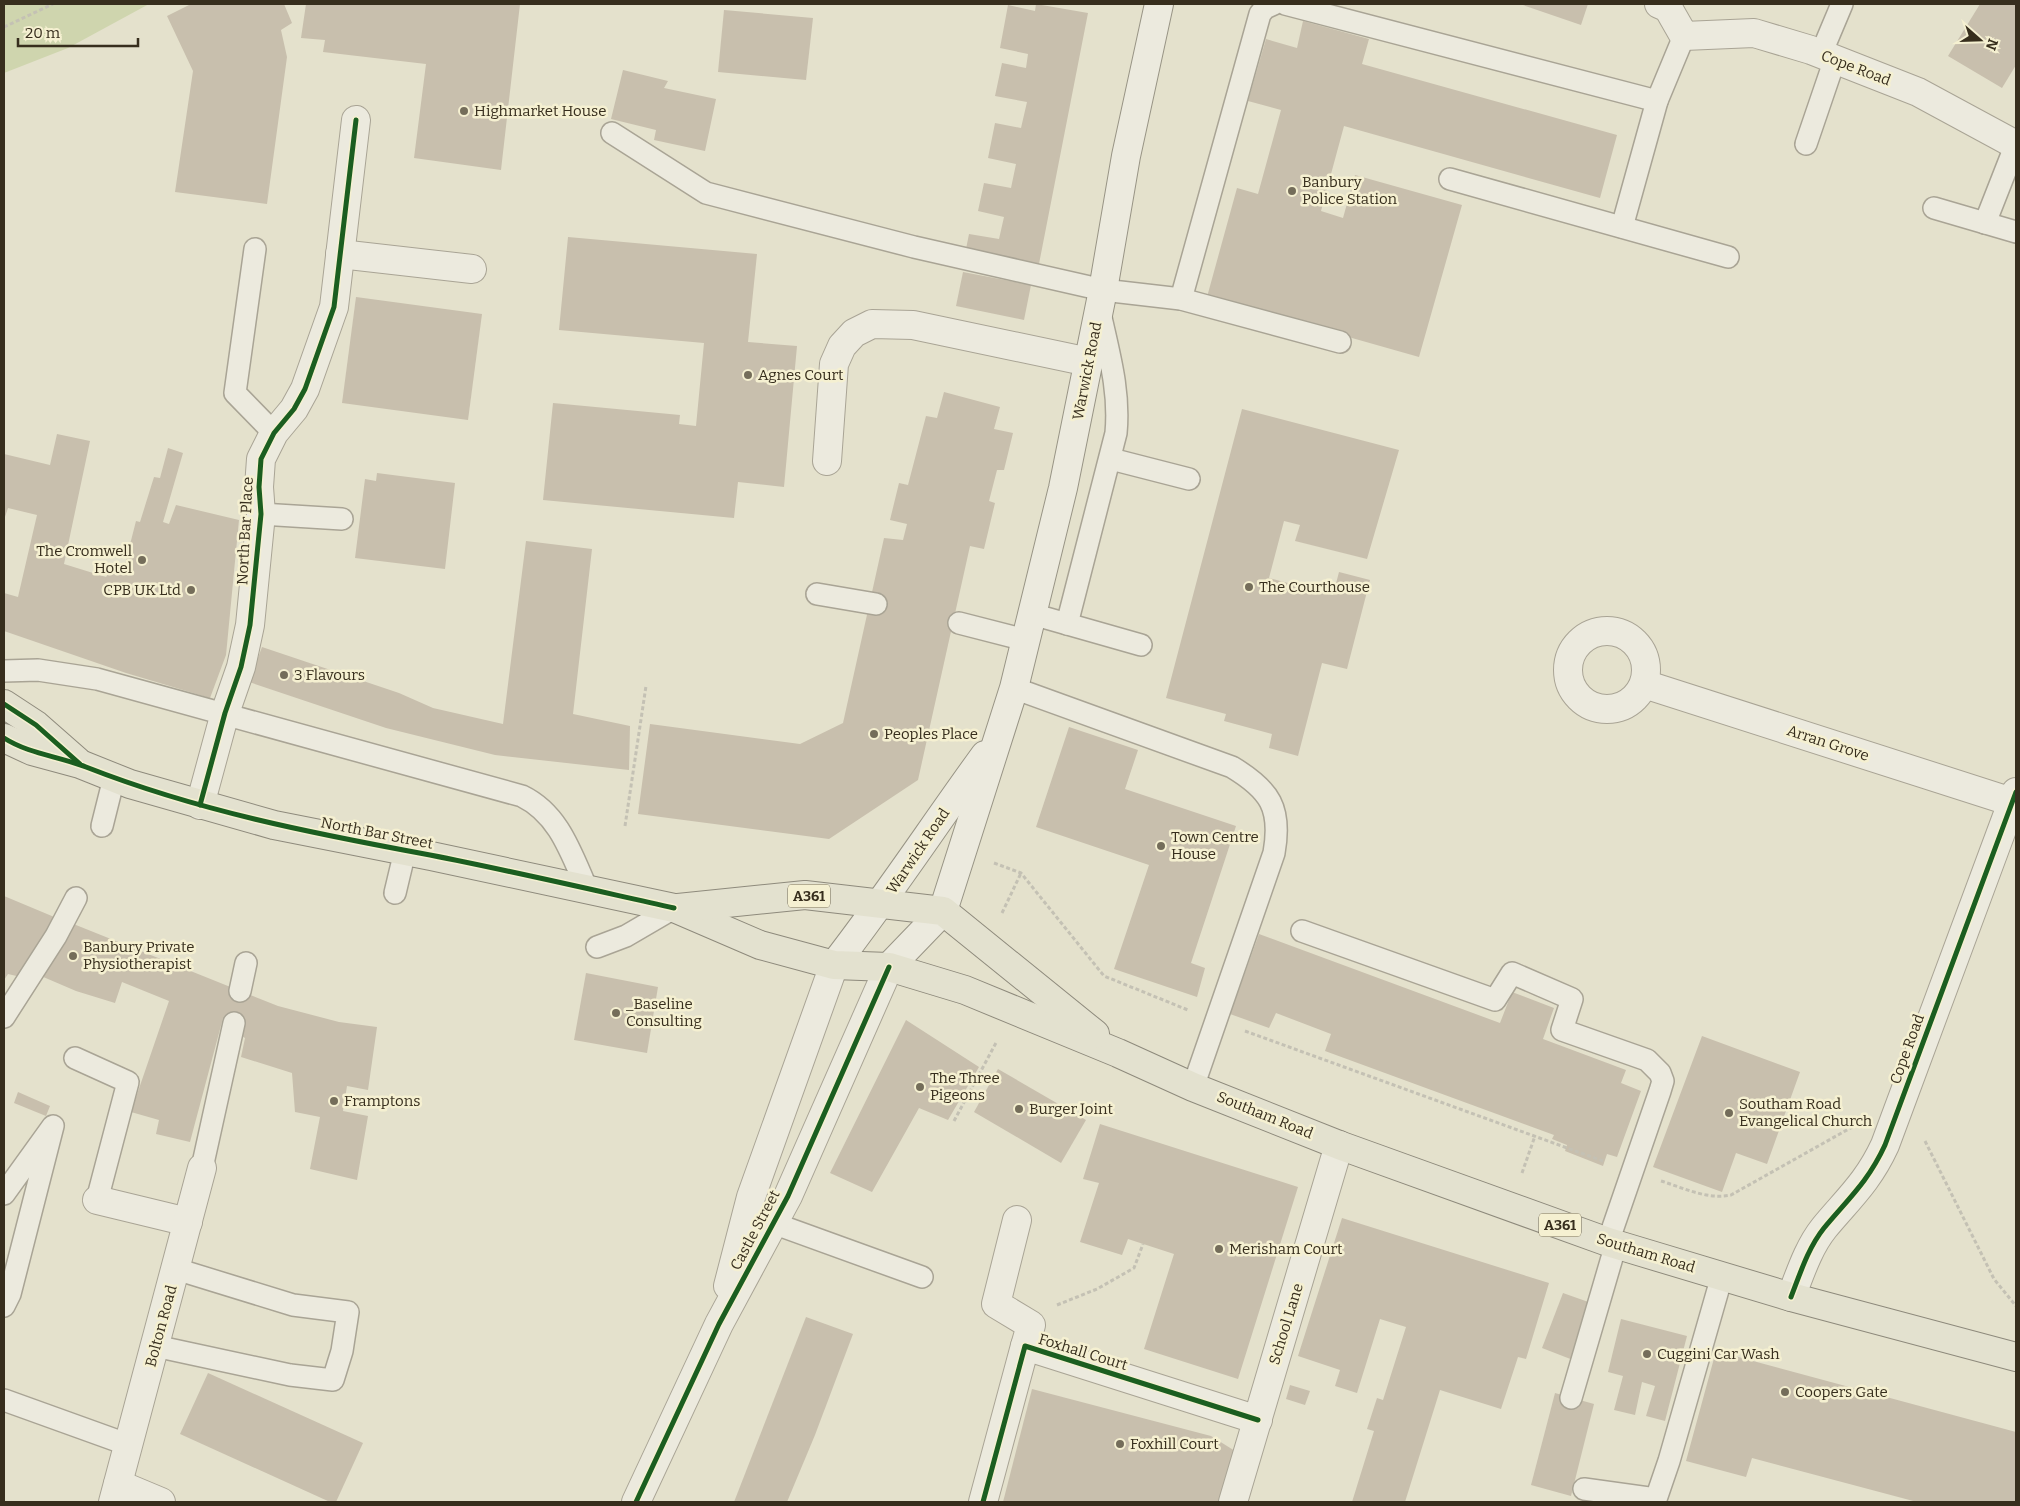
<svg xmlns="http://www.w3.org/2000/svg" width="2020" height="1506" viewBox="0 0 2020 1506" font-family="Bitter,serif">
<rect width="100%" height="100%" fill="#e4e1cc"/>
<!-- green -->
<polygon fill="#cfd5ae" points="4,4 149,4 68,48 4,73"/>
<!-- building -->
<g fill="#c8bfad">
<polygon points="191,4 284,4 292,23 281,30 287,57 267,204 175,192 193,71 167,16"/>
<polygon points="306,4 520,4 501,170 414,158 426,64 323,52 325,40 301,38"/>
<polygon points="1036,4 1088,13 1038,269 965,254 969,234 999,239 1004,217 978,211 984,183 1011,188 1016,164 988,158 995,123 1021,128 1027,102 995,96 1002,63 1026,68 1028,54 1000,48 1008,5 1035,11"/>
<polygon points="1520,4 1588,4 1581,25"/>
<polygon points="1980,4 2016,4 2016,65 2002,88 1948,56"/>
<polygon points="724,10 813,18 806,80 718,72"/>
<polygon points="1303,21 1369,39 1362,64 1617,135 1600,198 1344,126 1321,211 1343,218 1355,175 1462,205 1419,357 1207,297 1237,188 1258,194 1281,110 1248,101 1266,39 1297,48"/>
<polygon points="623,70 668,81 664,88 716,99 705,151 654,140 656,130 611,119"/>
<polygon points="568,237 757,254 748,342 797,346 784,487 738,482 734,518 543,500 553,403 680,415 679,424 696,426 704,343 559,330"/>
<polygon points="963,272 1031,285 1024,320 956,306"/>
<polygon points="356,297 482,314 468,420 342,403"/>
<polygon points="944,392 1000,407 994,429 1013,433 1004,470 997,470 989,501 995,503 984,549 970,546 918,780 829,839 638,814 650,724 800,744 843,723 884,538 903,540 907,524 890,520 899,483 908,485 926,416 937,418"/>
<polygon points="1242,409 1399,450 1367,559 1295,541 1300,525 1284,521 1269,578 1333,595 1339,572 1370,580 1347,669 1322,663 1298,756 1269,748 1272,734 1224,721 1226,714 1166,698"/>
<polygon points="57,434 90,441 64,564 106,577 115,564 124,568 136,521 140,522 154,477 160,478 168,448 183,453 163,522 169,524 176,505 239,520 226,655 210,698 126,673 4,631 4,593 18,597 37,515 8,508 4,520 4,454 50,465"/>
<polygon points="377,473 455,483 445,569 355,558 365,479 376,481"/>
<polygon points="526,541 592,549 573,714 630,726 629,770 495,755 386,728 249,682 262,647 399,693 433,708 503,724"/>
<polygon points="1069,727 1138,750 1125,789 1236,826 1191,963 1205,968 1197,997 1114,969 1149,865 1036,827"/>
<polygon points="4,896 59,919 25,978 8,974 4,980"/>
<polygon points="71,923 278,1006 339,1022 377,1027 368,1090 347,1086 343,1111 368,1116 357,1180 310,1169 320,1117 295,1112 292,1073 241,1057 245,1038 240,1035 242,1025 223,1018 190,1142 156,1134 159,1120 131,1112 169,1001 122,982 115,1003 76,991 41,976"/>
<polygon points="1259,934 1500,1023 1512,992 1554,1008 1543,1039 1626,1070 1621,1083 1641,1091 1617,1157 1607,1154 1603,1166 1565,1151 1567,1145 1552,1139 1554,1135 1325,1051 1331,1034 1276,1013 1269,1028 1230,1014"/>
<polygon points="586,973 658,987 647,1053 574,1040"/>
<polygon points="906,1020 979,1067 948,1120 919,1108 872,1192 830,1173"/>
<polygon points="1702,1036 1800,1072 1767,1164 1736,1153 1722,1192 1653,1167"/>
<polygon points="998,1069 1086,1120 1061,1163 974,1112"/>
<polygon points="18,1092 50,1106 46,1116 14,1103"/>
<polygon points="1100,1124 1298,1187 1238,1379 1144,1349 1174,1254 1128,1239 1122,1255 1080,1242 1099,1183 1083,1179"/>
<polygon points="1342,1218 1549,1283 1526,1359 1518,1357 1501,1409 1440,1390 1405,1502 1352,1502 1374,1431 1367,1429 1377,1398 1383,1400 1406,1327 1380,1319 1357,1393 1335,1386 1340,1370 1298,1356"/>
<polygon points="1563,1293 1594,1304 1573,1360 1542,1348"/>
<polygon points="806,1317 853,1334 815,1435 787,1502 734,1502"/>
<polygon points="1621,1319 1687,1336 1665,1421 1646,1416 1655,1386 1642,1382 1635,1415 1614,1410 1623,1376 1608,1372"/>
<polygon points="1716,1351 2016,1432 2016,1502 1917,1502 1752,1458 1746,1477 1686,1461"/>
<polygon points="208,1373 363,1443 336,1502 330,1502 180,1434"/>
<polygon points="1290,1385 1310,1391 1305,1405 1286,1399"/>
<polygon points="1032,1389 1211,1436 1235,1451 1221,1502 1003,1502"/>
<polygon points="1555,1393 1594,1404 1571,1496 1531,1485"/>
</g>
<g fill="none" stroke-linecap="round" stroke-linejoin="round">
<!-- service casing -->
<g stroke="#a9a495" stroke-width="24">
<g id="service">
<polyline points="1285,4 1657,101"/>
<polyline points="1821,54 1842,4"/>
<polyline points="612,133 706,193 914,247 1103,290 1181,299 1340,342"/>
<polyline points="1806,144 1835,59"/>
<polyline points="1450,179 1728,257"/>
<polyline points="1934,208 2016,232"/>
<polyline points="1985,223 2016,144"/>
<polyline points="1622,227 1657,101 1684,36"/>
<polyline points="255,249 235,393 274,433"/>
<polyline points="1181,299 1260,14 1265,8 1274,4"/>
<polyline points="1111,459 1189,479"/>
<polyline points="261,514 342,519"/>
<polyline points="817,594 876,604"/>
<polyline points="1032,614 1141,645"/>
<polyline points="959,623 1025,640"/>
<path d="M 1067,624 L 1116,433 C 1120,391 1109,354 1100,313"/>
<path d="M 4,671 L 38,670 L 97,679 L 522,796 C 559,814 571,853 587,889"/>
<path d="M 1014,688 L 1232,767 C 1270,790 1282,808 1274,853 L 1193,1087"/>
<polyline points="102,826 114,778"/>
<polyline points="395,893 405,851"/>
<polyline points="1302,931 1495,1000 1512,973 1572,999 1562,1030 1647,1060 1660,1073 1663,1081 1660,1091 1608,1242"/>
<polyline points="597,947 626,936 674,908"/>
<polyline points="240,991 246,963"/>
<polyline points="4,1017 56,936 76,898"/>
<polyline points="75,1058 128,1082 97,1200"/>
<polyline points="202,1168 234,1023"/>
<polyline points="4,1194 53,1126 10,1294 4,1306"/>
<polyline points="759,1218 922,1277"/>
<polyline points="155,1346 290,1375 333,1380 342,1351 348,1312 293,1305 176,1269"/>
<polyline points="1571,1398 1616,1244"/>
<polyline points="4,1400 129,1445"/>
<polyline points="1584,1489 1656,1499 1669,1461 1722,1276"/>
</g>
</g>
<!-- minor casing -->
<g stroke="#a9a495" stroke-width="30">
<g id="minor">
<polyline points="1659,4 1668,8 1684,36 1754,33 1811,50 1918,92 2016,145"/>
<polyline points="340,254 472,269"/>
<polyline points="827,461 834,364 842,346 854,333 872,324 913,325 1089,362"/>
<circle cx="1607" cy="670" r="39"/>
<polyline points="1644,684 2012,802"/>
<polyline points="200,805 225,713 241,667 250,625 261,514 259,487 261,459 274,433 294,409 305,389 334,307 356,120"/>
<polyline points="97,1200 188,1222"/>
<polyline points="1017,1220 996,1304 1031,1325 1025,1346"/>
<path d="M 1791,1297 C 1800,1274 1808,1248 1824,1228 C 1848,1199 1868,1182 1885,1145 L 2016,792"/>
<polyline points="118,1484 161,1502"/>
<polyline points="113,1502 202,1168"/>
<polyline points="983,1502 1025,1346 1258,1420"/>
<polyline points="1233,1502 1339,1145"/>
</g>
</g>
<!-- tertiary casing -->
<g stroke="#a9a495" stroke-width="30">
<g id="tertiary">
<polyline points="728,1286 751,1197 834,965"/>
<polyline points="636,1502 719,1324 788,1196 889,967"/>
</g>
</g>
<!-- secondary casing -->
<g stroke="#989485" stroke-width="30">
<g id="secondary">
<path d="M 834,965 C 887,897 934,825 985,755"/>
<polyline points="889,967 943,911 1014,688 1063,488 1103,290 1126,156 1159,4"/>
</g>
</g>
<!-- primary casing -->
<g stroke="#8e8a7c" stroke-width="30">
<g id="primary">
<polyline points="4,704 36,725 77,761"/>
<polyline points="4,738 32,751 80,764 130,784 274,825 431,856 674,908 760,945 834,965 889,967 965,990 1118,1053 1193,1087 1339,1145 1608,1242 1791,1297 2016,1357"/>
<polyline points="678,908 805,895 943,911 1095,1034"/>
</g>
</g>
<!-- path -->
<g stroke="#c4c1b4" stroke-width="3" stroke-dasharray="4 2.5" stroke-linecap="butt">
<polyline points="4,27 53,4"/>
<polyline points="625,826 646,686"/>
<polyline points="994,863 1021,873 1104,976 1188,1010"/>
<polyline points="1002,913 1021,873"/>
<polyline points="1245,1031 1603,1161"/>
<polyline points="954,1121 997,1041"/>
<polyline points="1925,1141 1994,1279 2016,1306"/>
<polyline points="1522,1173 1535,1136"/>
<path d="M 1661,1181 C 1684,1188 1707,1200 1731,1195 L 1854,1126"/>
<polyline points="1057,1305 1097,1289 1134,1268 1143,1244"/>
</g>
<!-- service -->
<use href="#service" stroke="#eceade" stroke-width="21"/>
<!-- minor -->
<use href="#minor" stroke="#eceade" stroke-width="28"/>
<!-- tertiary -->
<use href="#tertiary" stroke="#eceade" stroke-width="28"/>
<!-- secondary -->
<use href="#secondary" stroke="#eceade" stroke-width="28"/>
<!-- primary -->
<use href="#primary" stroke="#e3e1cf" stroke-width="28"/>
<!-- cycleway casing -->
<g stroke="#f5f0d1" stroke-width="8">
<g id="cycleway">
<polyline points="4,704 36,725 80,764"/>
<path d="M 4,738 C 29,754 58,756 86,767 C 198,811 311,833 430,855 C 512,871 593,890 674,908"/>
<polyline points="200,805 225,713 241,667 250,625 261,514 259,487 261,459 274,433 294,409 305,389 334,307 356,120"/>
<path d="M 1791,1297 C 1800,1274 1808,1248 1824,1228 C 1848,1199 1868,1182 1885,1145 L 2016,792"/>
<polyline points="636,1502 719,1324 788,1196 889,967"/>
<polyline points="983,1502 1025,1346 1258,1420"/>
</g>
</g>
<!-- cycleway -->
<use href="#cycleway" stroke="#1b5e20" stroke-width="5"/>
</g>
<!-- markers -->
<g fill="#746d5a" stroke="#f5f0d1" stroke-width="2">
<circle cx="464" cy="111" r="5"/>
<circle cx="1292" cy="191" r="5"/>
<circle cx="748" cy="375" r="5"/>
<circle cx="142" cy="560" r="5"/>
<circle cx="1249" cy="587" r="5"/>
<circle cx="191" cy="590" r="5"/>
<circle cx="284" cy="675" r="5"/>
<circle cx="874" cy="734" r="5"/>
<circle cx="1161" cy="846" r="5"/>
<circle cx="73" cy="956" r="5"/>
<circle cx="616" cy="1013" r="5"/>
<circle cx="920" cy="1087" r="5"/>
<circle cx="334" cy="1101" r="5"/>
<circle cx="1019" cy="1109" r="5"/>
<circle cx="1729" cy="1113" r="5"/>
<circle cx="1219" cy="1249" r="5"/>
<circle cx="1647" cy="1354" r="5"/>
<circle cx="1785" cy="1392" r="5"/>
<circle cx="1120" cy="1444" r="5"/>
</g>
<g text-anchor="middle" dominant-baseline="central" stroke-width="5" stroke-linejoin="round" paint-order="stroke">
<!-- shield labels -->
<g fill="#f5f0d1" stroke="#706853" stroke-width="1">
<rect x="788" y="884.5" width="42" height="23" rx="4"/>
<rect x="1539" y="1213.5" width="42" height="23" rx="4"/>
</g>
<g font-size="14" font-weight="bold" fill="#372e1d">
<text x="809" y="896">A361</text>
<text x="1560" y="1225">A361</text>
</g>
<!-- street labels -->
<g font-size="15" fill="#372e1d" stroke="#f5f0d1">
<text transform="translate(1856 68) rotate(21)">Cope Road</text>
<text transform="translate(1087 371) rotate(-79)">Warwick Road</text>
<text transform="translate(245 531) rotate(-87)">North Bar Place</text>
<text transform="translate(1828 743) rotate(18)">Arran Grove</text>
<text transform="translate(377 833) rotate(11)">North Bar Street</text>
<text transform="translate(918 851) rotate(-56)">Warwick Road</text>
<text transform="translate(1907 1049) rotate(-70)">Cope Road</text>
<text transform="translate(1265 1115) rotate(22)">Southam Road</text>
<text transform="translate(755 1230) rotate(-62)">Castle Street</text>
<text transform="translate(1646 1253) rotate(17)">Southam Road</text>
<text transform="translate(1286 1324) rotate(-73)">School Lane</text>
<text transform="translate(161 1326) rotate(-75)">Bolton Road</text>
<text transform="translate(1083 1352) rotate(17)">Foxhall Court</text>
</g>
<!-- poi labels -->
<g font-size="15" fill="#372e1d" stroke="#f5f0d1" text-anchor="start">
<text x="474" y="111">Highmarket House</text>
<text x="1302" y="182">Banbury<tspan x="1302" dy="17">Police Station</tspan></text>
<text x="758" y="375">Agnes Court</text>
<text x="132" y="551" text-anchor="end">The Cromwell<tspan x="132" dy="17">Hotel</tspan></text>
<text x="1259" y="587">The Courthouse</text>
<text x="181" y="590" text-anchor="end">CPB UK Ltd</text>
<text x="294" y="675">3 Flavours</text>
<text x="884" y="734">Peoples Place</text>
<text x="1171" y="837">Town Centre<tspan x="1171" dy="17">House</tspan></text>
<text x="83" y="947">Banbury Private<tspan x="83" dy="17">Physiotherapist</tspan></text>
<text x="626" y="1004">_Baseline<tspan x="626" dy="17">Consulting</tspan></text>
<text x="930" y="1078">The Three<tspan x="930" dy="17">Pigeons</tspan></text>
<text x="344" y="1101">Framptons</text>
<text x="1739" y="1104">Southam Road<tspan x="1739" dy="17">Evangelical Church</tspan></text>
<text x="1029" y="1109">Burger Joint</text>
<text x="1229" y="1249">Merisham Court</text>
<text x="1657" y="1354">Cuggini Car Wash</text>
<text x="1795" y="1392">Coopers Gate</text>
<text x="1130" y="1444">Foxhill Court</text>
</g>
</g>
<!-- border -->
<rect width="2020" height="1506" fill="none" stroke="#372e1d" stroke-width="10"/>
<!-- north arrow -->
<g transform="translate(1980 40) rotate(110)" stroke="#f5f0d1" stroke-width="4" paint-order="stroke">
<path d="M0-4L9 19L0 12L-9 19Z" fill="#372e1d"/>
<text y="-8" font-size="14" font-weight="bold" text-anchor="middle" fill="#372e1d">N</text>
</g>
<!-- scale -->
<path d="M18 38v8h120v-8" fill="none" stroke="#372e1d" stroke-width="2.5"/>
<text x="25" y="38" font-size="15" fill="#372e1d" stroke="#f5f0d1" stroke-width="4" paint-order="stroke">20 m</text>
</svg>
